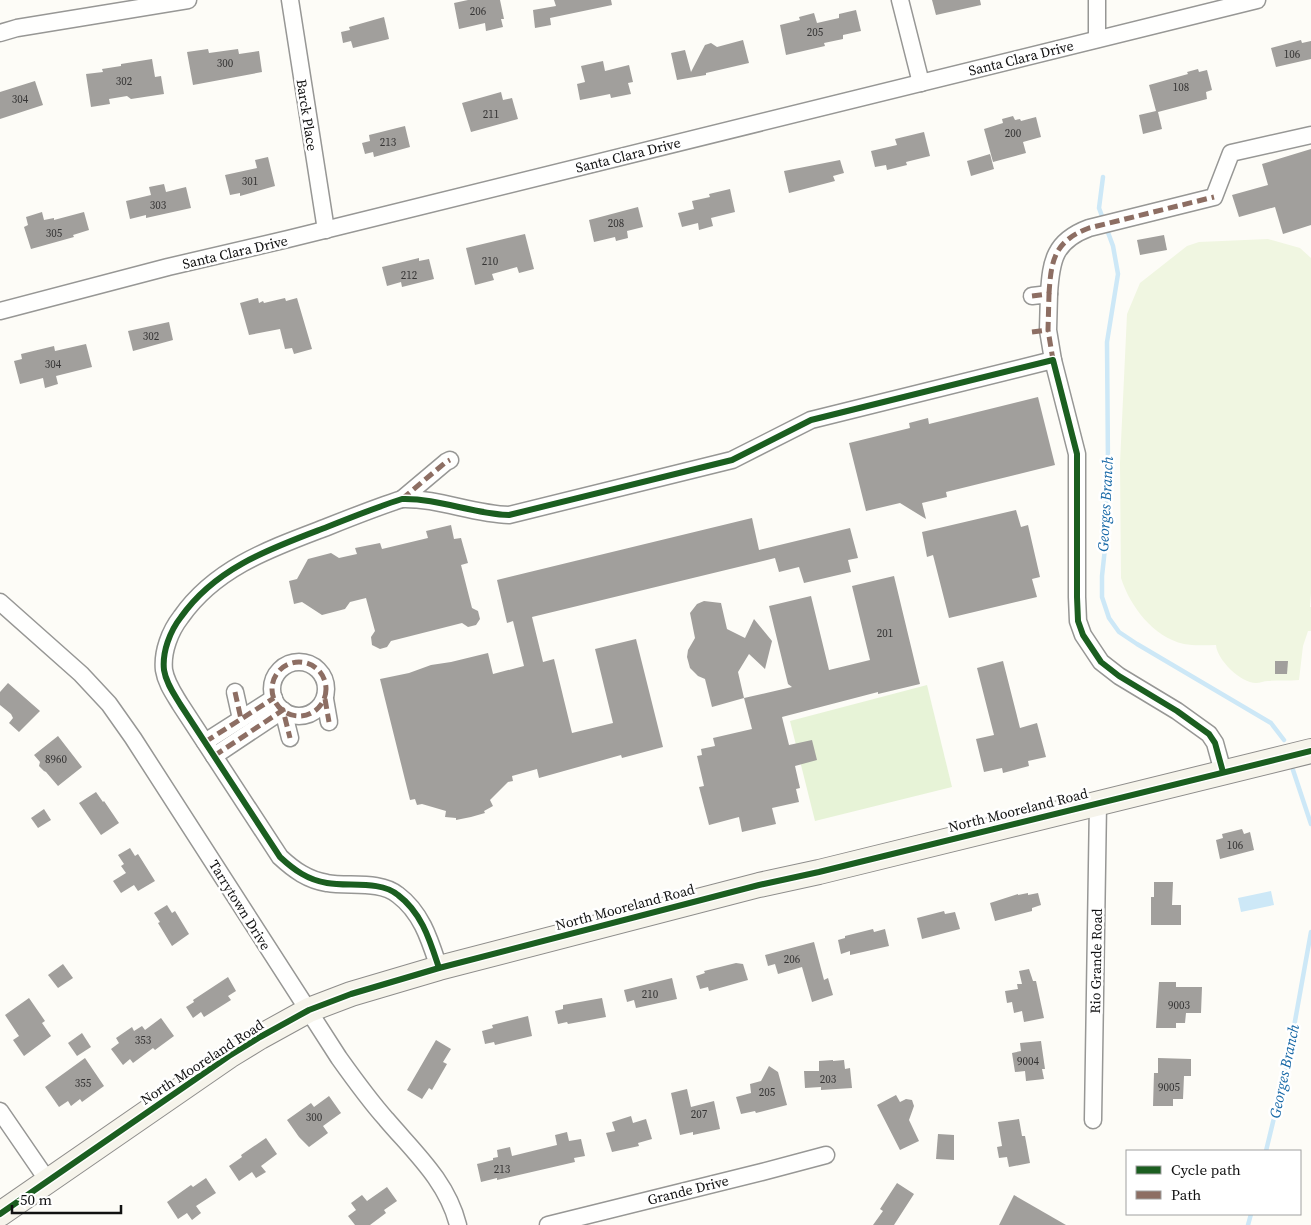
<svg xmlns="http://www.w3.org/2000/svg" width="1311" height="1225" viewBox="0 0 1311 1225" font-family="'Source Serif 4',serif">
<rect width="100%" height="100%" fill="#fdfcf7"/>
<!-- green -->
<polygon fill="#e7f3d7" points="927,685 952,787 815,821 790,721"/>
<!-- pitch -->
<path fill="#f0f6e1" d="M 1268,239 L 1300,248 L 1311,258 L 1311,593 L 1310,607 L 1311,607 L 1311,631 L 1308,631 L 1303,646 L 1299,680 C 1289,681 1278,680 1268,681 C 1264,681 1260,683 1256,683 C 1241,683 1217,660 1216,645 C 1206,645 1194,646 1184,644 C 1153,637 1130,606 1121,578 L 1120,463 L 1127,314 L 1140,283 L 1187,246 L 1199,242 Z"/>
<!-- water -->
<polygon fill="#cde8f7" points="1271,891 1274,905 1241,912 1238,898"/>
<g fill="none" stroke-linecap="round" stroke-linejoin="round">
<!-- stream -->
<g stroke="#cde8f7" stroke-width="4.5">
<polyline points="1103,177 1099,208 1113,246 1118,274 1107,342 1108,466 1106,539 1102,576 1102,597 1109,618 1119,632 1137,644 1271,723 1284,740"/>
<polyline points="1293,770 1311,824"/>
<polyline points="1266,1151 1288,1060 1311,932"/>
<polyline points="1248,1225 1251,1214"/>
</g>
</g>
<!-- building -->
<g fill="#a19f9c">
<polygon points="468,0 500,0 504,19 501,19 503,27 486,31 485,23 459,29 454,3"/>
<polygon points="554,0 611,0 612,5 550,18 551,25 535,28 533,10 556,6"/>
<polygon points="932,0 980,0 981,5 936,15"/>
<polygon points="856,10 861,31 843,35 843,39 824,43 825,46 786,55 780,25 800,20 799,17 814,13 817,23 839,18 839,14"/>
<polygon points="384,17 389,39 353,48 351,41 343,43 341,32 350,30 349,27"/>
<polygon points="743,40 749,63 706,73 706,75 677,80 671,53 685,50 691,72 705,45 711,43 717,47"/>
<polygon points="1301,40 1302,43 1311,41 1311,59 1276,67 1271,48"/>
<polygon points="208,49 209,53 238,49 239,54 259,51 262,72 193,85 187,52"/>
<polygon points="152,59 155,77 161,76 164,94 131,99 127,96 109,99 110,104 91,107 86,74 103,72 102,69 121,66 121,64"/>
<polygon points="603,61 605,71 629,65 633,82 628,83 631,94 611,98 610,94 580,100 577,84 585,82 581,66"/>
<polygon points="1198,69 1199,72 1207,70 1212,90 1206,92 1207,99 1158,112 1162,129 1143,134 1139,115 1156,111 1149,85 1188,74 1187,72"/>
<polygon points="35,81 43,105 0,119 0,92"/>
<polygon points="501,92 503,100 512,98 518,119 471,132 462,103"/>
<polygon points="1013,116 1015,120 1020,119 1021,121 1036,117 1041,137 1023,142 1026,153 993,162 984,129 1003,123 1002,119"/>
<polygon points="405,126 410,147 374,157 373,152 365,154 362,143 370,141 369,135"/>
<polygon points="924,132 930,156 906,162 907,165 887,170 886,165 875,167 871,151 897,145 895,139"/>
<polygon points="1311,149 1311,225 1283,234 1275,207 1239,217 1232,195 1268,185 1262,164"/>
<polygon points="990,154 994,169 971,176 967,161"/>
<polygon points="268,157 275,186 240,196 240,193 230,195 225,175 257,168 255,160"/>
<polygon points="840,160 844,173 833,176 835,181 789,193 784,171"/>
<polygon points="164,184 166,192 186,187 191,208 146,218 146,215 130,219 126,201 151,195 149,187"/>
<polygon points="730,189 735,212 711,218 713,226 699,230 698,223 682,227 678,213 694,209 692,201 710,197 709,194"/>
<polygon points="638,207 643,227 627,231 628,238 616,241 615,237 594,242 589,220"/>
<polygon points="42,212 44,220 54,218 54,220 84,212 89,230 73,235 74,237 31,249 24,227 28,225 26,217"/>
<polygon points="525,234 534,269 519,273 517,267 492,274 494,280 475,285 466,248"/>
<polygon points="1164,235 1167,250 1140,255 1137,240"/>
<polygon points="419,258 419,261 429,259 434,279 402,287 401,282 387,286 382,267"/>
<polygon points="258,298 259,303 263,301 264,303 285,298 286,301 297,298 312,349 294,354 292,348 285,349 280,329 249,335 240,303"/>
<polygon points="169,322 173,340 133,351 128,331"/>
<polygon points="86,344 92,367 56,376 58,384 45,388 43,378 20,384 14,361 22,359 21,354 54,346 55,351"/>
<polygon points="1038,397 1055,465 946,492 947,497 922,503 926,519 900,503 866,511 849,443 910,428 909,423 928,418 929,424"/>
<polygon points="1016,510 1021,527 1028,525 1040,577 1032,579 1037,597 949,618 933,555 927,557 922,532"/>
<polygon points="752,518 759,550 850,528 858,558 848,560 851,572 804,583 799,567 779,572 775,558 532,617 543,662 554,659 572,733 613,723 595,649 636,639 663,747 622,758 621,755 539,778 537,769 512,776 513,781 508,782 490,800 493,806 484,811 485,813 471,817 456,820 456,818 445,817 446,811 422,804 417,805 415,799 410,800 380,679 409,673 431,665 451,662 488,653 493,674 524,666 513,621 507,623 497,580"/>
<polygon points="451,525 454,539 461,538 468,563 461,565 472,608 478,611 480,619 476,625 468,627 462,623 391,641 387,647 380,649 372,645 371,637 375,631 366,598 350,602 345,609 322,615 302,602 294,604 289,581 297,579 308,559 331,553 339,558 357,554 355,548 380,543 382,549 428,538 426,531"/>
<polygon points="894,576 920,684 878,694 878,692 782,717 789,745 812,740 817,760 795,766 800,788 796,789 799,802 772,808 776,824 742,832 739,817 709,825 699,787 704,786 697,756 702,755 701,749 715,746 713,738 752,729 744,698 712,707 705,679 698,676 690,668 687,657 688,650 695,638 690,613 697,604 704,601 721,603 727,629 745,638 754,619 772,641 765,669 749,654 738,672 744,698 792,687 788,684 769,606 811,596 829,670 870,660 852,586"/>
<polygon points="1003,661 1020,728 1037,723 1046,757 1028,761 1029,766 1003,773 1002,768 984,772 976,739 994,735 977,668"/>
<polygon points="1275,661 1288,661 1287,674 1275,674"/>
<polygon points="8,683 40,711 19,732 9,723 13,718 11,714 0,705 0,692"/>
<polygon points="58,736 82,767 58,786 46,772 44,771 39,766 40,762 34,755"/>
<polygon points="96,792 103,802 104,801 119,823 101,835 79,803"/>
<polygon points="44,809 51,820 38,828 31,818"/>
<polygon points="1242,829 1244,834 1250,832 1254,850 1220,859 1216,840 1223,838 1222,834"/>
<polygon points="130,848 135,856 138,854 155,881 138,891 134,885 121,893 113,881 126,873 121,866 124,864 118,855"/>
<polygon points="1154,882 1173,882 1172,905 1181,905 1181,925 1151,925 1151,897 1154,897"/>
<polygon points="1028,893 1028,895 1038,893 1041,905 1032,908 1032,911 995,921 990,903 1018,894 1018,895"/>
<polygon points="167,905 172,913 175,911 189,934 172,946 158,923 160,922 154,913"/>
<polygon points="944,911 945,914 955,912 960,929 922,939 917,918"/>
<polygon points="873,929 874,932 885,929 889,946 850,955 850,951 841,954 838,940 845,938 845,936"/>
<polygon points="814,942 824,980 828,978 833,995 812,1002 802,967 778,974 775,964 768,966 765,955"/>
<polygon points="736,963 743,964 748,980 709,991 708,987 700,989 696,976 705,973 704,971"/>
<polygon points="63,964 73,978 58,988 48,975"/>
<polygon points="1029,969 1033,981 1036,981 1044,1018 1024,1022 1022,1011 1014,1013 1012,1002 1007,1003 1005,991 1018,989 1017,984 1022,984 1019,971"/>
<polygon points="228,977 236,991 228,996 231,1000 204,1017 201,1012 193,1018 186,1007 194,1002 193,1000"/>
<polygon points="672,978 677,999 636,1008 634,1000 627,1002 624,990"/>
<polygon points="1159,982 1176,982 1176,987 1202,987 1201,1013 1186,1013 1185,1023 1176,1023 1176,1028 1156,1028"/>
<polygon points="29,998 45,1021 42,1023 51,1036 24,1056 13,1040 19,1036 5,1015"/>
<polygon points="602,998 606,1017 568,1024 567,1022 558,1024 555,1011 563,1009 563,1005"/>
<polygon points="528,1016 532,1036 495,1045 494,1042 485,1044 482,1031 493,1028 492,1025"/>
<polygon points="161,1018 174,1036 155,1050 153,1048 133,1063 130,1059 123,1065 111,1049 119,1043 116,1038 132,1027 134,1031 142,1026 145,1030"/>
<polygon points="82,1033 91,1047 77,1056 68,1043"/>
<polygon points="436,1040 451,1049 443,1062 447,1064 432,1090 429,1088 422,1099 407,1090"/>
<polygon points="1041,1041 1045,1069 1042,1069 1044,1079 1026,1081 1025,1071 1015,1072 1012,1053 1021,1051 1020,1043"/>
<polygon points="85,1058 104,1086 82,1102 80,1099 71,1106 68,1101 59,1107 45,1087"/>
<polygon points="1158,1058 1191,1059 1191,1076 1184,1076 1183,1099 1173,1099 1173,1106 1153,1106 1154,1073 1158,1073"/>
<polygon points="833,1060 833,1061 844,1060 845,1069 850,1068 852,1088 821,1090 821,1087 805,1088 804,1071 819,1071 819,1061"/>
<polygon points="769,1066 778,1072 787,1105 756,1113 755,1111 741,1114 736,1097 751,1093 750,1084 761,1081"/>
<polygon points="687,1089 691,1107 714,1101 720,1129 693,1135 693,1132 680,1135 671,1093"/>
<polygon points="896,1095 900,1102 906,1099 912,1100 914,1106 909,1120 919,1141 900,1150 877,1105"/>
<polygon points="329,1096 341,1113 323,1126 328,1133 309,1147 299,1137 287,1120 311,1103 314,1107"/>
<polygon points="631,1116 633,1123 646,1119 652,1139 638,1143 639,1146 612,1152 606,1133 615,1131 612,1122"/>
<polygon points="1019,1119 1022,1136 1025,1136 1030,1163 1009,1167 1007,1157 999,1158 997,1147 1002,1146 998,1122"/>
<polygon points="567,1132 569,1141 581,1139 585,1156 574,1158 575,1162 497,1180 497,1178 481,1182 477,1164 493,1160 493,1158 498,1157 497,1150 510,1147 512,1156 557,1145 555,1135"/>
<polygon points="938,1134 954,1135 954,1160 936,1159"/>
<polygon points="266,1138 277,1154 261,1166 266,1172 256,1178 252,1172 239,1181 229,1166 242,1157 241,1155"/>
<polygon points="206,1178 216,1193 196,1206 201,1213 192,1220 187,1213 178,1219 167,1202 191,1185 193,1187"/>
<polygon points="897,1183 914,1194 894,1225 873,1225 883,1211 880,1209"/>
<polygon points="387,1187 397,1201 384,1210 386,1213 370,1225 355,1225 348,1216 356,1210 351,1203 362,1195 367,1201"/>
<polygon points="1014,1195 1066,1225 999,1225"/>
</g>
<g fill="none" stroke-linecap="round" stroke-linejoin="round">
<!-- street casing -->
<g stroke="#979795" stroke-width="19">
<g id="street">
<polyline points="290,0 326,230"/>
<polyline points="900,0 921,83"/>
<polyline points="1097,0 1097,39"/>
<polyline points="0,33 17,28 188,0"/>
<path d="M 1049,294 C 1051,261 1054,241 1089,228 L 1214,197 L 1231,153 L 1311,135"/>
<polyline points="1032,296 1049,294 1048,330 1053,360"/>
<polyline points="0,311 168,267 288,239 1257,0"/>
<polyline points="402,499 446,462 450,460"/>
<path d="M 0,602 L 81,674 L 109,704 L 133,738 L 339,1058 C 354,1079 369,1100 386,1119 C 414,1152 447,1181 458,1225"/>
<circle cx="299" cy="689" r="27"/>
<polyline points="235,692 241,719"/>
<polyline points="325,699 329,722"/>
<polyline points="205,742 274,698"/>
<polyline points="214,756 283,710 290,738"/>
<path d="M 439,968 C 430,941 422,913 398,895 C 380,880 348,887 327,883 C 308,880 294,870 280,857 L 180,704 C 174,694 166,683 164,670 C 162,652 170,631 181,617 C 216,567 272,548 327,527 C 352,517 377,507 402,499 C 438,498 473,514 509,515 L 732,460 L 811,420 L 1053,360 L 1077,454 L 1077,597 L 1078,621 L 1083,635 L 1101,662 L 1119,676 L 1177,711 L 1209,734 L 1215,743 L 1223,772"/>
<polyline points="0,1111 48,1181"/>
<polyline points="1093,1120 1098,803"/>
<polyline points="548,1225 762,1172 826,1155"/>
</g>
</g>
<!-- secondary casing -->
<g stroke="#8e8d8b" stroke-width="26">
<polyline id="secondary" points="0,1214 229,1056 260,1037 309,1010 351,994 439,968 759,885 819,872 1311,751"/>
</g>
<!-- street -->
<use href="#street" stroke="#fffffe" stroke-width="16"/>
<!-- secondary -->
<use href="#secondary" stroke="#f6f4eb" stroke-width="24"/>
<!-- quiet -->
<g stroke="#8d6e63" stroke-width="5" stroke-dasharray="10 5" stroke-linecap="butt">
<path d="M 1049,294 C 1051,261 1054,241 1089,228 L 1214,197"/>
<polyline points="1032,296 1049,294 1048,330 1053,360"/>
<polyline points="1032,332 1048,330"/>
<polyline points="402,499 446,462 450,460"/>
<circle cx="299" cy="689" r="27"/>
<polyline points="235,692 241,719"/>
<polyline points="325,699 329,722"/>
<polyline points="205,742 274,698"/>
<polyline points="214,756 283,710 290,738"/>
</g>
<!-- cycleway casing -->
<g stroke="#fff" stroke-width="9">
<g id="cycleway">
<path d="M 439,968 C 430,941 422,913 398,895 C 380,880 348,887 327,883 C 308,880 294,870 280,857 L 180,704 C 174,694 166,683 164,670 C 162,652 170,631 181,617 C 216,567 272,548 327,527 C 352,517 377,507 402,499 C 438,498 473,514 509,515 L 732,460 L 811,420 L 1053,360 L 1077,454 L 1077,597 L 1078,621 L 1083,635 L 1101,662 L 1119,676 L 1177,711 L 1209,734 L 1215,743 L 1223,772"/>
<polyline points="0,1214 229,1056 260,1037 309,1010 351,994 439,968 759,885 819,872 1311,751"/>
</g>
</g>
<!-- cycleway -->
<use href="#cycleway" stroke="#1b5e20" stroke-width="6"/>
</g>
<g text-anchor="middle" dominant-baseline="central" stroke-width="5" stroke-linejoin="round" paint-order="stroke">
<!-- number labels -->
<g font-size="11" fill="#353434">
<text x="478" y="11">206</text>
<text x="815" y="32">205</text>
<text x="1292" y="54">106</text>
<text x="225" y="63">300</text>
<text x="124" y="81">302</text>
<text x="1181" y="87">108</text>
<text x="20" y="99">304</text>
<text x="491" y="114">211</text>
<text x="1013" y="133">200</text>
<text x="388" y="142">213</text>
<text x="250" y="181">301</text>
<text x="158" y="205">303</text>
<text x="616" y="223">208</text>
<text x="54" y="233">305</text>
<text x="490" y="261">210</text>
<text x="409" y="275">212</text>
<text x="151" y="336">302</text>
<text x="53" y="364">304</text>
<text x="885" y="633">201</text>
<text x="56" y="759">8960</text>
<text x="1235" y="845">106</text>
<text x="792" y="959">206</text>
<text x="650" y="994">210</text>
<text x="1179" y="1005">9003</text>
<text x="143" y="1040">353</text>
<text x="1028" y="1061">9004</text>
<text x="828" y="1079">203</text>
<text x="83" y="1083">355</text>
<text x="1169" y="1087">9005</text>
<text x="767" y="1092">205</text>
<text x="699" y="1114">207</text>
<text x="314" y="1117">300</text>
<text x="502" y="1169">213</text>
</g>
<!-- street labels -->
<g font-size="14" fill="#111" stroke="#fff">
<text transform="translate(1021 58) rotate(-14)">Santa Clara Drive</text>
<text transform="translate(307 115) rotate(81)">Barck Place</text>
<text transform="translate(628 155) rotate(-14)">Santa Clara Drive</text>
<text transform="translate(235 252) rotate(-13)">Santa Clara Drive</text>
<text transform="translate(1018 810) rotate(-14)">North Mooreland Road</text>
<text transform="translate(240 905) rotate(58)">Tarrytown Drive</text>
<text transform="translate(625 907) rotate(-15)">North Mooreland Road</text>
<text transform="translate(1096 961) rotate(-89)">Rio Grande Road</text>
<text transform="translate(202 1062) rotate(-33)">North Mooreland Road</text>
<text transform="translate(688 1190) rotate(-14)">Grande Drive</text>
</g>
<!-- water labels -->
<g font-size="15" font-style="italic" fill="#1768a6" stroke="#fff">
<text transform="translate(1105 504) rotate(-87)">Georges Branch</text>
<text transform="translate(1284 1071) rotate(-78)">Georges Branch</text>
</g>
</g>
<!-- legend -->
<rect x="1126" y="1150" width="175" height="65" fill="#ffffff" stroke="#a0a0a0"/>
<rect x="1136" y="1166" width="25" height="8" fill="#1b5e20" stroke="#a0a0a0"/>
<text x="1171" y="1175" font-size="15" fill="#111111">Cycle path</text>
<rect x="1136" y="1191" width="25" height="8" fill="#8d6e63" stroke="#a0a0a0"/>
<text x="1171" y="1200" font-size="15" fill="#111111">Path</text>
<!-- scale -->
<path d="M12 1205v8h109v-8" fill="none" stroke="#111111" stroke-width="2.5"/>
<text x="20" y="1205" font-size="15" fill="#111111" stroke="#ffffff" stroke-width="4" paint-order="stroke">50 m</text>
</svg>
